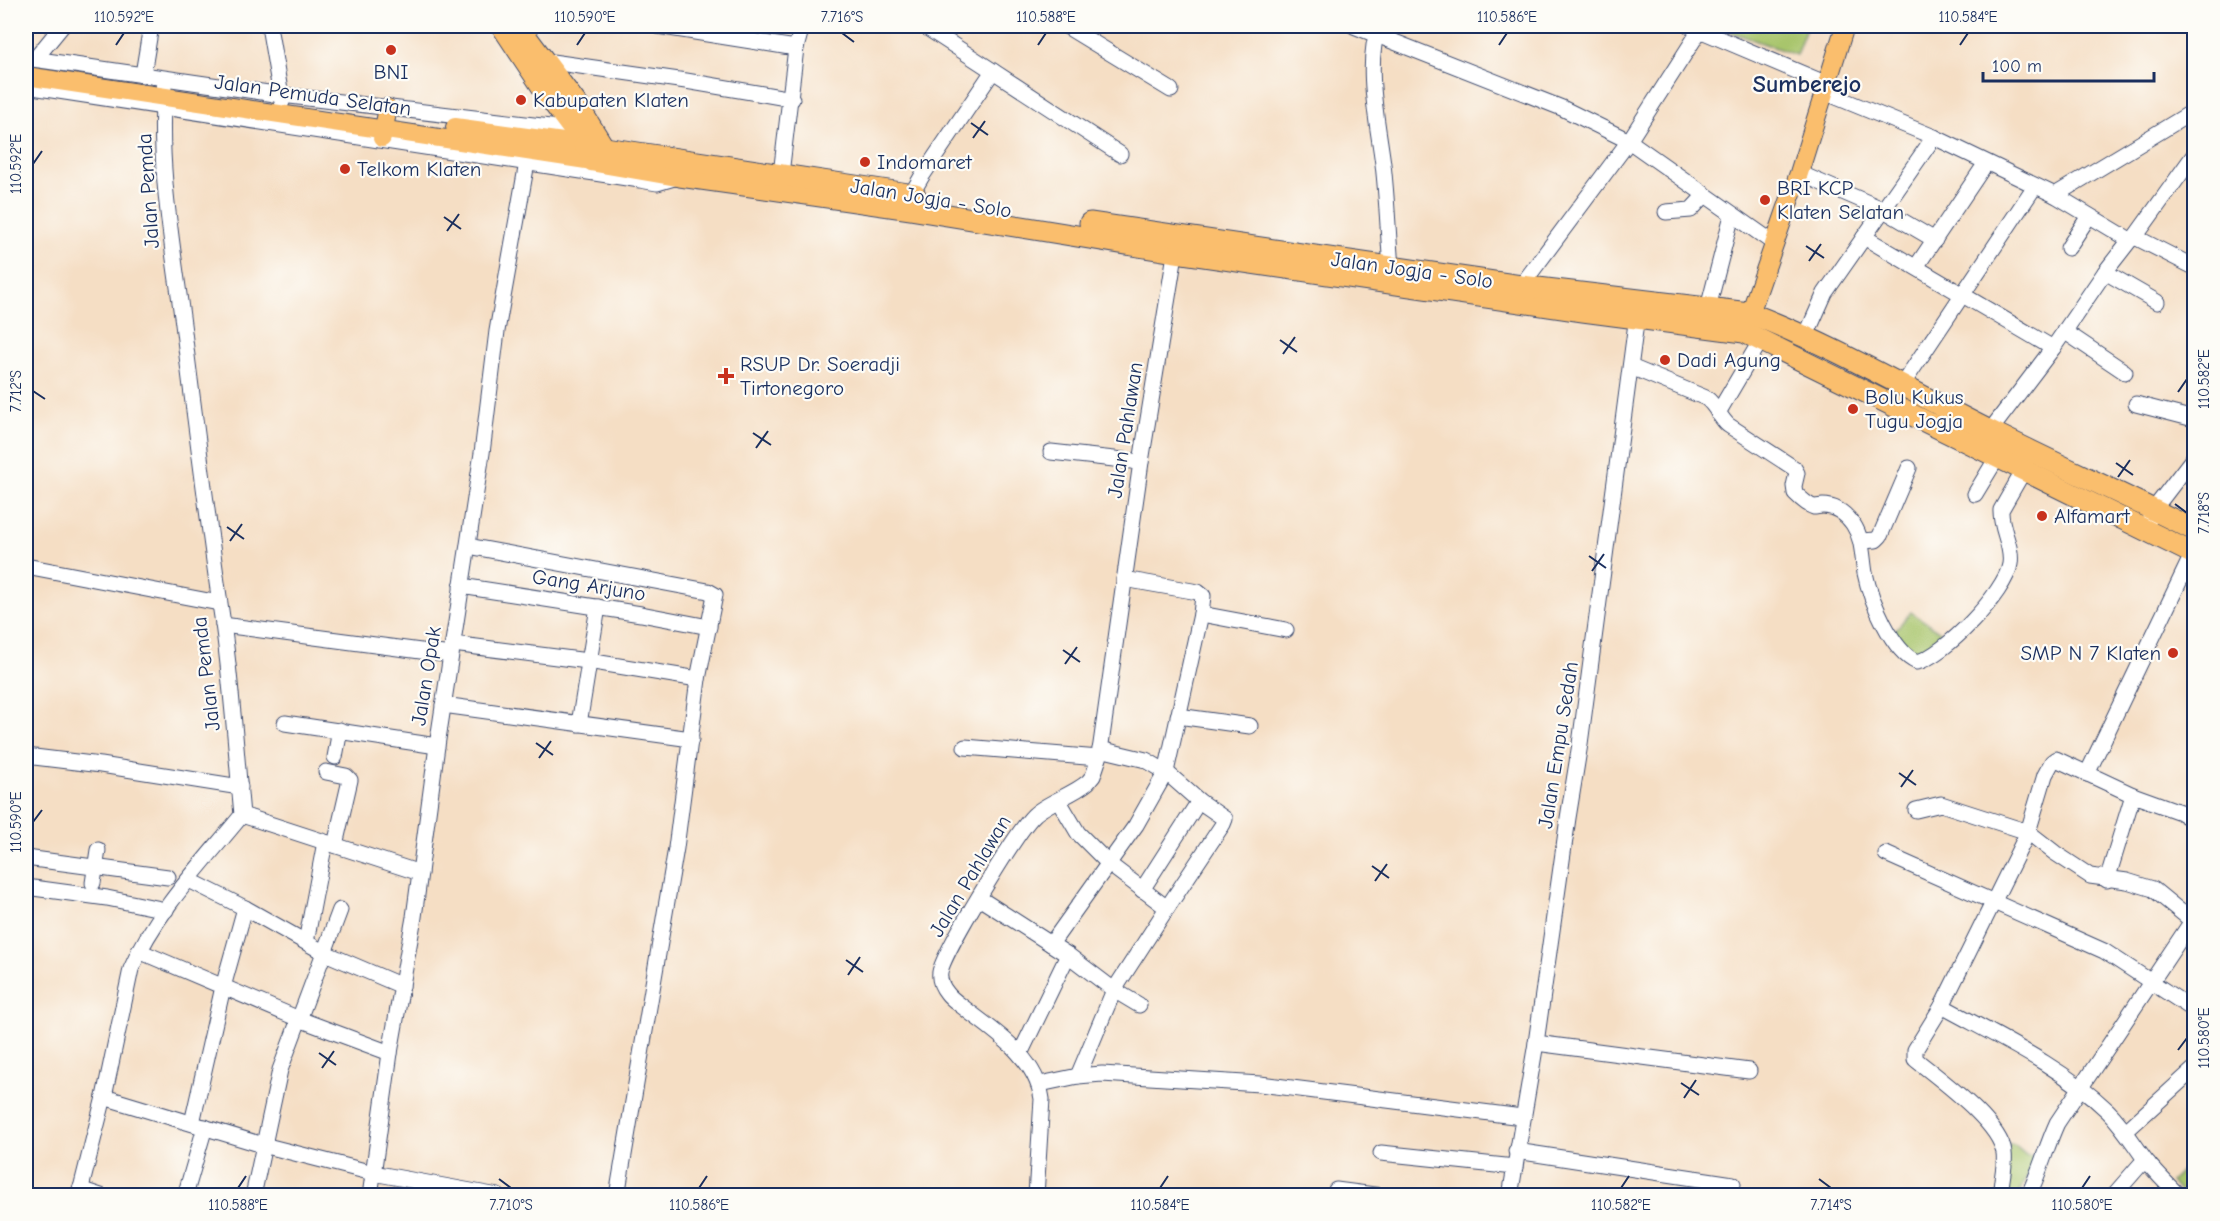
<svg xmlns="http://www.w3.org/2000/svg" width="2220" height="1221" viewBox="0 0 2220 1221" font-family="'Comic Neue',sans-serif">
<rect width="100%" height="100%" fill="#fdfcf7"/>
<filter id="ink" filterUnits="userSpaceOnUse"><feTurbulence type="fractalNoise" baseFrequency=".0167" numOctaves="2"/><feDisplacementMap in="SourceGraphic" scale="12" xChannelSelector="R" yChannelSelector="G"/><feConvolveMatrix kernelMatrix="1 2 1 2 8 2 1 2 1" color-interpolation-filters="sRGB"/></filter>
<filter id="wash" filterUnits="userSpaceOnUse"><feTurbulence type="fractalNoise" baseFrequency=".008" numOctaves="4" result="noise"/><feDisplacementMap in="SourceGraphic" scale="24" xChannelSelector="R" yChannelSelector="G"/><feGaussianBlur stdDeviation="1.35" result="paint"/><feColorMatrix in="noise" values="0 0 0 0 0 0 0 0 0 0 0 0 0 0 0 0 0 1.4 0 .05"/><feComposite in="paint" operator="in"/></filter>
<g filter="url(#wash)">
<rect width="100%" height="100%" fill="#f5dec4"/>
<!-- green -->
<g fill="#a8c56c" stroke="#627a65" stroke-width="1.5">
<polygon points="1715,26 1807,26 1796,55"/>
<polygon points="1911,612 1946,636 1920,658 1891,635"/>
<polygon points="2001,1145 2014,1145 2026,1155 2036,1157 2019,1195 2004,1195"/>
<polygon points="2194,1158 2194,1195 2183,1195 2170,1182"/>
</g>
</g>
<g filter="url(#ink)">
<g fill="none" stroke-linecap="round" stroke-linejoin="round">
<!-- minor casing -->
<g stroke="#3c496d" stroke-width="17">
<g id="minor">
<polyline points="269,26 282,102"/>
<polyline points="657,26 796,48"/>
<polyline points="1066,26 1171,90"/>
<polyline points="1354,26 1562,108 1629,141 1775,244"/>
<path d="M 1379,26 C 1364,64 1378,124 1383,164 C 1387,198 1388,233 1391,267"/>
<polyline points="1690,26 1827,84"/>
<polyline points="26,58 282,95 575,130"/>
<polyline points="35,59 62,26"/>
<polyline points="545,61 686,81 792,99"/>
<polyline points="993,71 1120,154"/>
<polyline points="143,74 151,26"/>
<polyline points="26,86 640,180 657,183 674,178"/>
<polyline points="1824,92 1934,137 2055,195 2194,111"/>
<polyline points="1799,173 1882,209 1935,240"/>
<polyline points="781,174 796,48 802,26"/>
<polyline points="2055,195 2130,240"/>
<polyline points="911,203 911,195 922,176 993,71 924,26"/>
<polyline points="1666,212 1691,210 1705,195"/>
<polyline points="1864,237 2053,348"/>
<polyline points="2135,237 2194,267"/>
<polyline points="2068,248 2089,216"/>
<polyline points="1916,267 1986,163"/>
<polyline points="2105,272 2157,302"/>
<polyline points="1521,286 1629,141 1700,30"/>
<polyline points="1708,308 1732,215"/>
<polyline points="2064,331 2125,372"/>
<polyline points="1805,338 1825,293 1934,137"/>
<path d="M 1631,367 L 1706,398 C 1716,405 1719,417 1728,425 L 1794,468 L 1797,473 L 1794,486 L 1795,493 C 1800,498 1807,505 1814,507 C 1816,507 1820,506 1823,506 C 1836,506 1845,513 1853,524 C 1863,539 1862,555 1865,573 C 1870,598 1892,652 1917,662 C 1943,657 2006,592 2010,564 C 2013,546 2000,529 2001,510 L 2024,470"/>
<polyline points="1902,385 2035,186"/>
<polyline points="2136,404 2194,419"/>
<polyline points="1718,413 1761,340"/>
<polyline points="1990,431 2053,348 2105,272 2130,240 2135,237 2194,155"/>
<polyline points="1051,452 1141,462"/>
<polyline points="1975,494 1998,456"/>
<polyline points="2145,529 2154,509 2194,457"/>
<polyline points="1861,541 1876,540 1880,536 1909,468"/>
<polyline points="468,546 708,591 715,595 698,679 676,848 617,1196"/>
<polyline points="26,566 219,603"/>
<polyline points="461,586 641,614 709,627"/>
<polyline points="1201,614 1286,630"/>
<polyline points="223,625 451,655"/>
<polyline points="453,644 588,661 698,679"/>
<polyline points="443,705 691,739"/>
<polyline points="1178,716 1250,726"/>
<polyline points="285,723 437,746"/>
<polyline points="579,724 598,607"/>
<polyline points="965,747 1099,758"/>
<polyline points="26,756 101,765 240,787"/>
<polyline points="335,757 340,730"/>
<polyline points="326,772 346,776 350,780 335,845"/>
<polyline points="2087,774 2193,553"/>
<polyline points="1059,801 1078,833 1109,864 1167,908 1223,824 1225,819 1199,801 1166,772 1146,760 1100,749"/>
<polyline points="1916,810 1941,804 2028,832 2055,853 2090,876 2127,881 2153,889 2192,921"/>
<polyline points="242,815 420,873"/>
<polyline points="1886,854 2104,951 2194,1010"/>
<polyline points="26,858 168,877"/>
<polyline points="189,880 245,908 325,953 402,986"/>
<polyline points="2107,880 2133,795"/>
<polyline points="93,883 98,850"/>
<polyline points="26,887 107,898 166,910"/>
<polyline points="1142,890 1199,801"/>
<polyline points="979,898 1068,955 1114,990 1139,1005"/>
<polyline points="306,942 325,842"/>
<polyline points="1051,944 1136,825 1166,772 1201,614 1203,596 1198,592 1124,579"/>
<polyline points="139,951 299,1019 390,1053"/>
<path d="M 1942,1006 C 1998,1037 2061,1066 2108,1111 C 2124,1127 2134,1145 2147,1162 C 2157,1174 2168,1185 2179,1196"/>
<polyline points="1536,1043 1749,1071"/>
<polyline points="1020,1054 1068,955"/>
<polyline points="1078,1076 1114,990 1167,908"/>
<polyline points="1040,1084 1078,1076 1102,1074 1260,1084 1522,1117"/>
<polyline points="104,1097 263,1145 373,1173 498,1196"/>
<polyline points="192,1123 223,987 245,908"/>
<polyline points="2126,1131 2194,1069"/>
<polyline points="1516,1151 1733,1184"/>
<polyline points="1381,1153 1515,1167"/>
<polyline points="80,1189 101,1196"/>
<polyline points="1336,1190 1382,1196"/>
<path d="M 79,1196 L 104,1097 L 131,969 C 156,911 203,863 242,815 C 236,752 232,687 223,624 C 209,530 197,435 185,340 C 175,256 157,172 164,86"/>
<polyline points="185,1196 205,1127"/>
<polyline points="253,1196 280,1070 340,910"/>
<polyline points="370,1196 390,1053 414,917 437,746 482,453 497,331 531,140"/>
<path d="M 1036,1196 L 1042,1099 C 1036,1058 998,1034 968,1011 C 961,1005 952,1000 947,993 C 942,987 939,979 940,972 C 944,951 1017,831 1034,815 C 1046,803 1073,795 1088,782 L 1093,776 L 1099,758 L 1141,462 L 1177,242"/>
<polyline points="1510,1196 1536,1043 1568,818 1580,744 1638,308"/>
<path d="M 2001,1196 C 2000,1181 2006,1167 2004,1153 C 2000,1122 1939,1079 1915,1059 L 1915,1050 L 1942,1006 L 2028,832 L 2045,775 L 2052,762 L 2056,759 L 2133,795 L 2180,812 L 2194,821"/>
<path d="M 2028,1196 C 2040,1172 2046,1147 2057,1123 L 2194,918"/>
<polyline points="2113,1196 2140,1165 2148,1163"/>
</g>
</g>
<!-- major casing -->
<g stroke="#3c496d" stroke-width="20">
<g id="major">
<polyline points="26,76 593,161"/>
<polyline points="455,127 585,145"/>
<polyline points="382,138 388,108"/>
<polyline points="1746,325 1799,173 1845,26"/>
</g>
</g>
<!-- highway casing -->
<g stroke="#3c496d" stroke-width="23">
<g id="highway">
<polyline points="502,26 549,97 585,145 593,161 680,176 911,209 1175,252 1583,311 1744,332 2194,554"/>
<polyline points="518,26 578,106 604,148 607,156"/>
<polyline points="585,145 915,195"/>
<path d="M 1090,223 L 1521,286 L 1749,313 C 1833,345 1910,391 1990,431 C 2058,465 2127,496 2194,530"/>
</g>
</g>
<!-- minor -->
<use href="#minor" stroke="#fff" stroke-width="15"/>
<!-- major -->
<use href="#major" stroke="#fabe6d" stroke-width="18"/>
<!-- highway -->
<use href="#highway" stroke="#fabe6d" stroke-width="21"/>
</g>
</g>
<!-- ticks -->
<path fill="none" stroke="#1b2f5e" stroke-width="2" d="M 842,33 L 854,42M 116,45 L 124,33M 577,45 L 585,33M 1038,45 L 1046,33M 1499,45 L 1507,33M 1960,45 L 1968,33M 971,123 L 988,135M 973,138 L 985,121M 33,164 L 42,151M 444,217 L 461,229M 447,231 L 459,214M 1806,246 L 1824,258M 1809,261 L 1821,244M 1280,340 L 1297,352M 1283,354 L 1295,337M 33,391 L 45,399M 2178,392 L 2187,379M 753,433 L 771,445M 756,448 L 768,431M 2116,463 L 2133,475M 2118,477 L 2130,460M 2175,504 L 2187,513M 227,527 L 244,539M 230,541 L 242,524M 1589,556 L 1606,568M 1592,571 L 1604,554M 1063,650 L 1080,662M 1065,664 L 1077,647M 536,743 L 553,755M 539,758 L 551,741M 1899,773 L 1916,785M 1901,787 L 1913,770M 33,822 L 42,810M 1372,866 L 1389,878M 1375,881 L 1387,864M 846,960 L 863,972M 848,975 L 860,957M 2178,1050 L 2187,1038M 319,1053 L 336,1065M 322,1068 L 334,1051M 1681,1083 L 1699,1095M 1684,1098 L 1696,1080M 499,1179 L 511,1188M 1819,1179 L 1831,1188M 238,1188 L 246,1176M 699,1188 L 707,1176M 1160,1188 L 1168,1176M 1621,1188 L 1629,1176M 2082,1188 L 2090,1176"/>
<!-- markers -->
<g fill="#c8321e" stroke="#fdfcf7" stroke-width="2">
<circle cx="391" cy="50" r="6"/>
<circle cx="521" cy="100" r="6"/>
<circle cx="865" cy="162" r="6"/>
<circle cx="345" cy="169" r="6"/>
<circle cx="1765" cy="200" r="6"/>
<circle cx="1665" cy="360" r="6"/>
<path d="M723 367h6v6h6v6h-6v6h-6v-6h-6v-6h6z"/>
<circle cx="1853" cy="409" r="6"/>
<circle cx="2042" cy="516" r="6"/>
<circle cx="2173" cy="653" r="6"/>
</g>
<g text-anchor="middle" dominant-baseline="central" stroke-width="4.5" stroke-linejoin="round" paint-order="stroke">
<!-- poi labels -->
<g font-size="21" fill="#1b2f5e" stroke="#fdfcf7" text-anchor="start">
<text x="391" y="72" text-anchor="middle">BNI</text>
<text x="533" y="100">Kabupaten Klaten</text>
<text x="877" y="162">Indomaret</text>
<text x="357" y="169">Telkom Klaten</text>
<text x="1777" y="188">BRI KCP<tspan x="1777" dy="24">Klaten Selatan</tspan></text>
<text x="1677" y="360">Dadi Agung</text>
<text x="740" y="364">RSUP Dr. Soeradji<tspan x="740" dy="24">Tirtonegoro</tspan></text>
<text x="1865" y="397">Bolu Kukus<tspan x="1865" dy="24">Tugu Jogja</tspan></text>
<text x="2054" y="516">Alfamart</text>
<text x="2161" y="653" text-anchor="end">SMP N 7 Klaten</text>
</g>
<!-- street labels -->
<g font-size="21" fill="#1b2f5e" stroke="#fdfcf7">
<text transform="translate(313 95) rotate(8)">Jalan Pemuda Selatan</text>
<text transform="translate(148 191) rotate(-94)">Jalan Pemda</text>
<text transform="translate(931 198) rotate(9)">Jalan Jogja - Solo</text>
<text transform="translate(1412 270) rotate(8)">Jalan Jogja - Solo</text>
<text transform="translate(1125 430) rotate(-81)">Jalan Pahlawan</text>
<text transform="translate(589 585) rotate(9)">Gang Arjuno</text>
<text transform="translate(206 674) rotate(-97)">Jalan Pemda</text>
<text transform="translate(426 676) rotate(-81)">Jalan Opak</text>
<text transform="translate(1558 745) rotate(-81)">Jalan Empu Sedah</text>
<text transform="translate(970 876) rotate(-59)">Jalan Pahlawan</text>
</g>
<!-- quarter labels -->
<g font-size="24" font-weight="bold" fill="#1b2f5e" stroke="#fdfcf7">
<text x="1807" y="84">Sumberejo</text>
</g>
</g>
<!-- margin -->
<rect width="2220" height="1221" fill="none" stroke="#fdfcf7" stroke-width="66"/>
<!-- scale -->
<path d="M1983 72v9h171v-9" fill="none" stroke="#1b2f5e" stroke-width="3"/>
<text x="1992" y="72" font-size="18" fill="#1b2f5e" stroke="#fdfcf7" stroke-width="4.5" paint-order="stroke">100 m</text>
<rect x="33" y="33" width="2154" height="1155" fill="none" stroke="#1b2f5e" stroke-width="2"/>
<g font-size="15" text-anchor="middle" fill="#1b2f5e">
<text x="124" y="22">110.592°E</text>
<text x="585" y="22">110.590°E</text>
<text x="842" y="22">7.716°S</text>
<text x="1046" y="22">110.588°E</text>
<text x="1507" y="22">110.586°E</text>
<text x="1968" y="22">110.584°E</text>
<text transform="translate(16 164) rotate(-90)" y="5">110.592°E</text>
<text transform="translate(2204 379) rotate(-90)" y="5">110.582°E</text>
<text transform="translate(16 391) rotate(-90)" y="5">7.712°S</text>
<text transform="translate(2204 513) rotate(-90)" y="5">7.718°S</text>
<text transform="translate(16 822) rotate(-90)" y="5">110.590°E</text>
<text transform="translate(2204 1038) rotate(-90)" y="5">110.580°E</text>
<text x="238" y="1210">110.588°E</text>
<text x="511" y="1210">7.710°S</text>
<text x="699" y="1210">110.586°E</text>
<text x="1160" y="1210">110.584°E</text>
<text x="1621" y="1210">110.582°E</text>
<text x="1831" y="1210">7.714°S</text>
<text x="2082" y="1210">110.580°E</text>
</g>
</svg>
